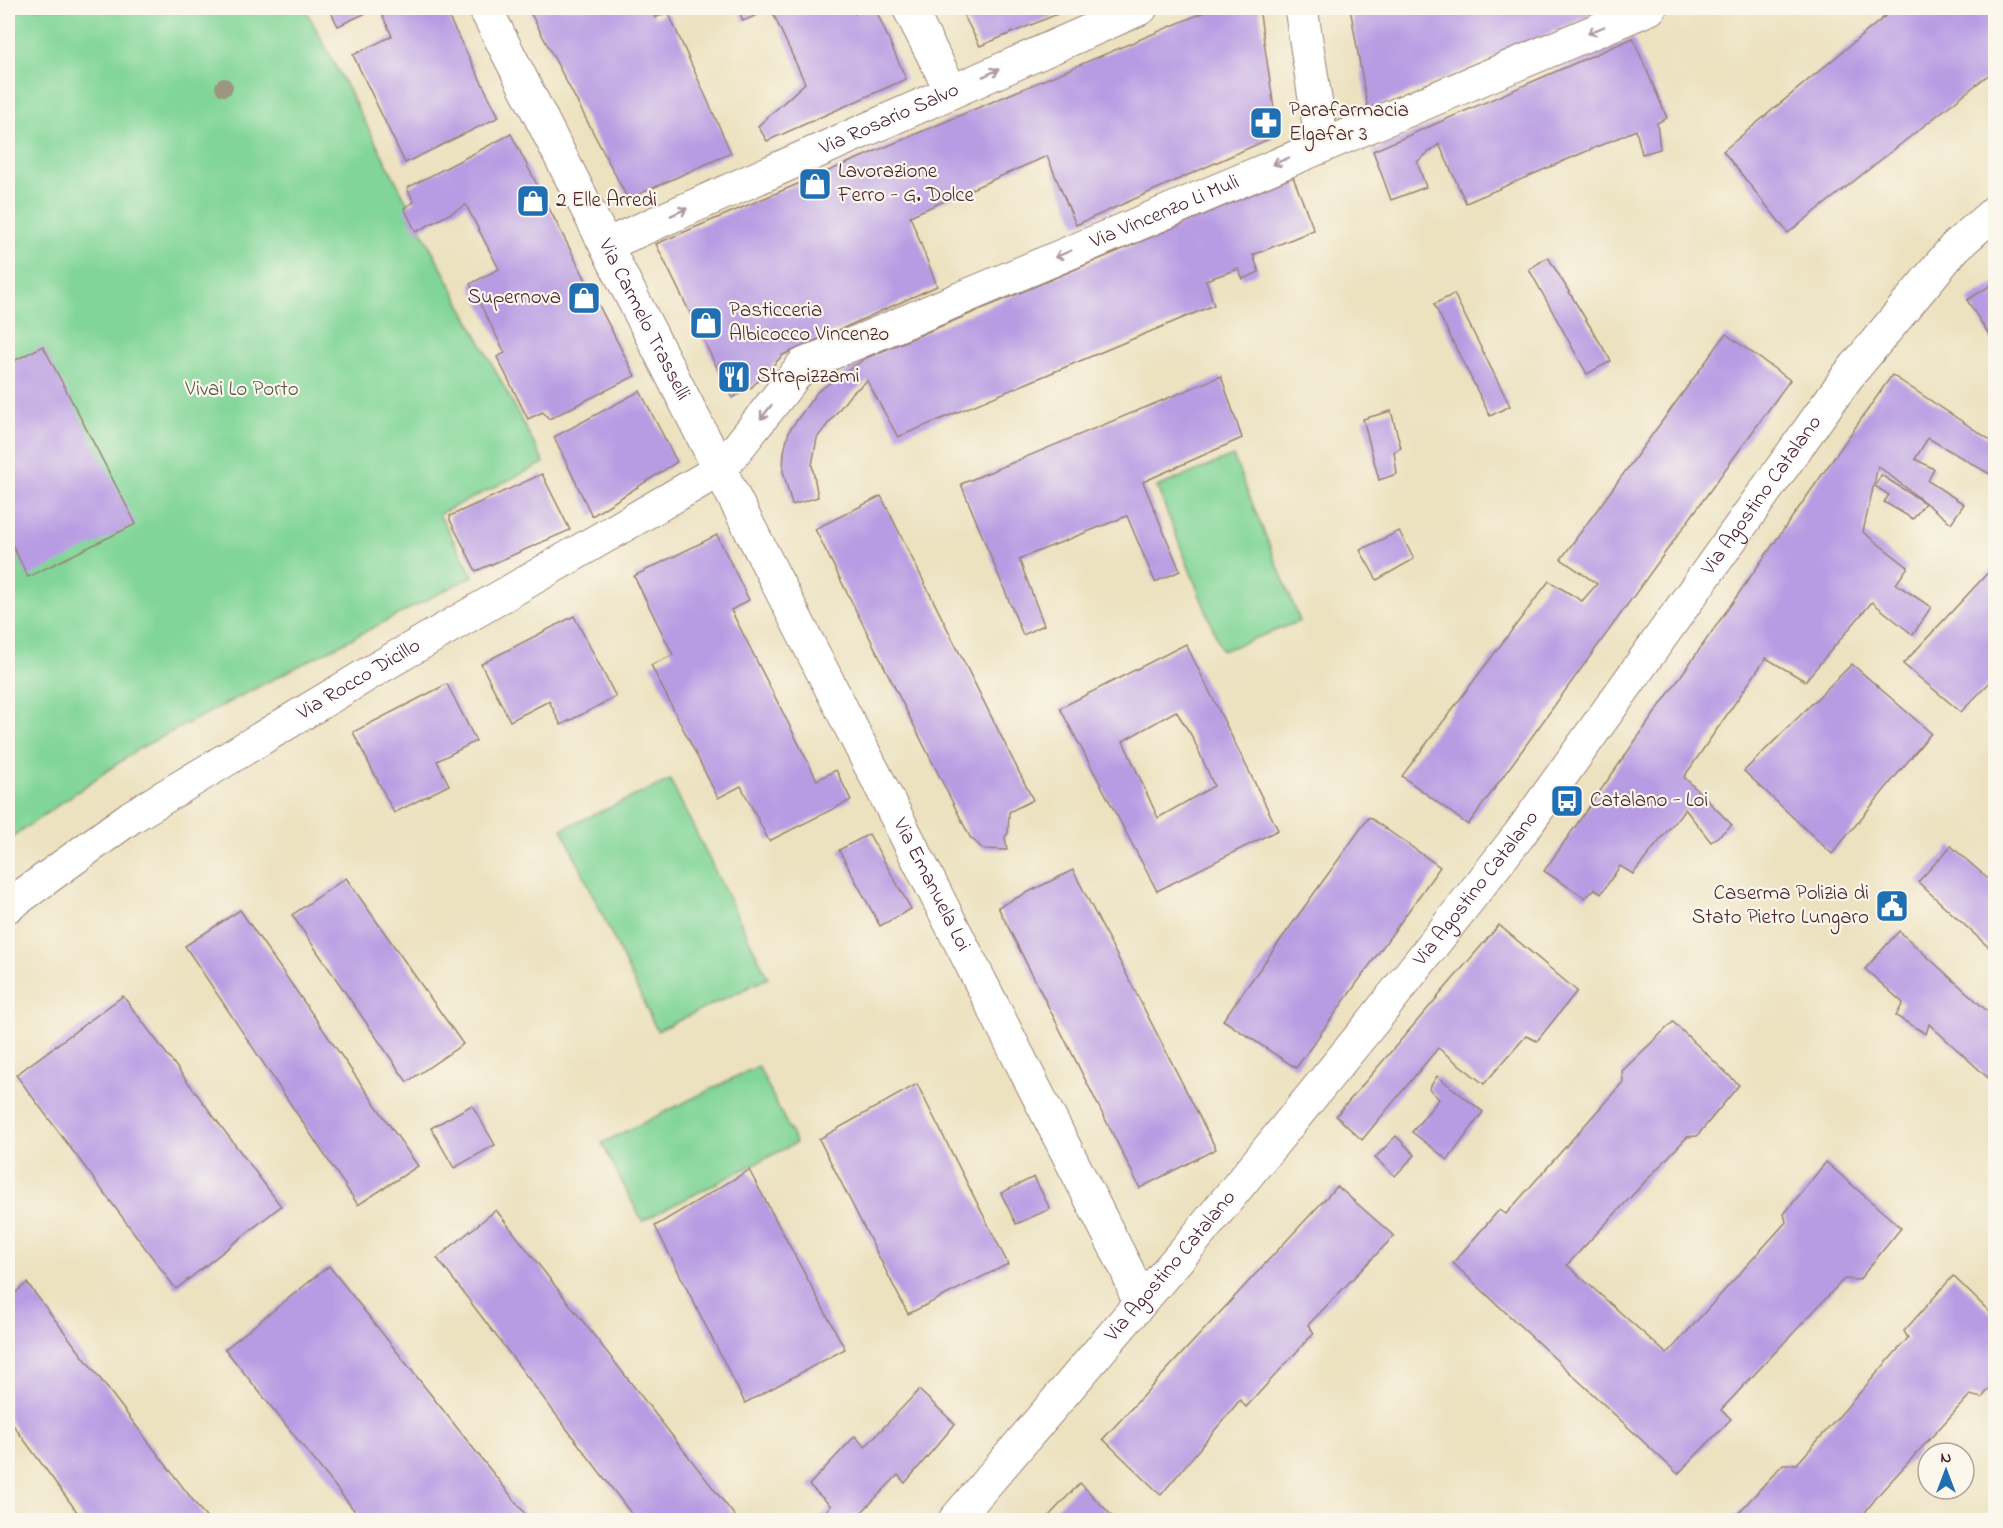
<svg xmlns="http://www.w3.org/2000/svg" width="2003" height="1528" viewBox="0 0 2003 1528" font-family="'Indie Flower',sans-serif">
<rect width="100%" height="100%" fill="#fbf7ec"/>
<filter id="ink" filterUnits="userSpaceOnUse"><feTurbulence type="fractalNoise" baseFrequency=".0167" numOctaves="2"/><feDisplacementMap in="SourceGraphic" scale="12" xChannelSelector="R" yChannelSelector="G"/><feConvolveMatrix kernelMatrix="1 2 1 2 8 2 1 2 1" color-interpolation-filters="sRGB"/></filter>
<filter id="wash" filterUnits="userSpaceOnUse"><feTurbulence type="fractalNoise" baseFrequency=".008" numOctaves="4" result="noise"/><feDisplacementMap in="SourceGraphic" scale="24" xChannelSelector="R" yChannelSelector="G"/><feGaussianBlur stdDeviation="1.35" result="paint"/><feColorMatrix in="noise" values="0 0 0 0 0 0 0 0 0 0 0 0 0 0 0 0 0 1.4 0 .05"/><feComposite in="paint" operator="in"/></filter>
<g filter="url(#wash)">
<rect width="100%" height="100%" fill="#ece2c0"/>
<!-- green -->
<g fill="#81d598" stroke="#667a62" stroke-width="1.5">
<polygon points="8,8 305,8 544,463 439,514 473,576 140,748 8,840"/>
<polygon points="1233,456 1300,621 1222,651 1157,487"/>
<polygon points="670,780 768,978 657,1031 562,829"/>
<polygon points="758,1066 796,1143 642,1221 602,1143"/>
</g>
<g id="blocks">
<!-- building -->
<g fill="#b89ce3" fill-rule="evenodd">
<polygon points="329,8 377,8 338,26"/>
<polygon points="379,8 444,8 499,117 405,163 353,55 392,36"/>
<polygon points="528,8 650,8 655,18 668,12 731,153 628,199"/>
<polygon points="738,8 851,8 855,14 861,8 875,8 906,79 767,141 758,126 805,83 771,9 743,21"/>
<polygon points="960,8 1072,8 980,46"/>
<polygon points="1214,8 1259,8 1278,135 1076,225 1047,156 910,216 937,286 783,355 752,387 732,398 656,244"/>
<polygon points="1350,8 1609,8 1368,110"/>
<polygon points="1895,8 1996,8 1996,69 1788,233 1723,151"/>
<polygon points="1633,38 1667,118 1657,123 1660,149 1642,154 1636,130 1466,203 1439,144 1417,162 1426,187 1391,200 1373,151"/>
<polygon points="511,134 635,376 549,419 543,412 528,419 497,357 505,353 470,284 499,269 466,205 416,232 404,208 414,202 407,188"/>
<polygon points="1293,177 1314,230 1253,255 1259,272 1243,279 1238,269 1206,280 1214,305 898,437 867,381 851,394 817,438 812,465 818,497 792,505 783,471 784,452 789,431 817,392 866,358"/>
<polygon points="1548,257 1611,361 1587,374 1529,269"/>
<polygon points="1996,282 1996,346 1967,300"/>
<polygon points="1454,294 1510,406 1490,416 1434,304"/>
<polygon points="1726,334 1790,380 1468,825 1402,776 1549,581 1582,601 1597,584 1561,559"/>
<polygon points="43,346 136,524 28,577 8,536 8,364"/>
<polygon points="1892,375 1996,444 1993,476 1928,438 1915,459 1934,469 1928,481 1964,504 1951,523 1878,466 1863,532 1908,567 1896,584 1931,607 1913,635 1872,602 1805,681 1766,658 1684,777 1732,825 1711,842 1685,809 1633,874 1620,866 1601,894 1595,889 1585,898 1544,871"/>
<polygon points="1221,376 1242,438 1143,482 1180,571 1155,582 1127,516 1019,559 1044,625 1023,635 961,484"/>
<polygon points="640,391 677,462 592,516 554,437"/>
<polygon points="1391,411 1401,448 1394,452 1397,474 1379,480 1363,419"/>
<polygon points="542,474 570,530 476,571 450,520 450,516"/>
<polygon points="1881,475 1925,503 1913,519 1884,502 1889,495 1875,486"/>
<polygon points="881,496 1033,800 1009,812 1008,833 1005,837 1007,850 983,849 970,837 815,529"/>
<polygon points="1399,531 1414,559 1377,580 1360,550"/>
<polygon points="717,535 749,600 731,610 817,780 836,770 851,800 769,841 741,786 718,798 651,665 673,655 634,576"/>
<polygon points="1996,564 1996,676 1961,712 1903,664"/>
<polygon points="574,616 616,697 561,725 549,701 510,721 481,664"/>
<path d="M 1186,644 L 1278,830 L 1157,891 L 1060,708 ZM 1176,711 L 1193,738 L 1214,786 L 1158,818 L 1123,741 Z"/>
<polygon points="1852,664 1931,733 1832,854 1744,771"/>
<polygon points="447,684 476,741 437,761 449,785 394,813 353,732"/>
<polygon points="1369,817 1440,867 1296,1068 1223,1020"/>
<polygon points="869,834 911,909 880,926 839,850"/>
<polygon points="1951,846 1996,886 1996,954 1918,882"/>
<polygon points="1073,870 1216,1149 1140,1188 998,907"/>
<polygon points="346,878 463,1044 407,1082 292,915"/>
<polygon points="240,910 418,1166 358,1205 185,946"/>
<polygon points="1499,925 1577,991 1537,1041 1526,1036 1484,1084 1438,1048 1362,1140 1336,1116"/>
<polygon points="1899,931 1996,1019 1996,1085 1929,1024 1926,1034 1896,1016 1903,1003 1865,969"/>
<polygon points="123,996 281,1206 176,1289 16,1075"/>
<polygon points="1673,1022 1739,1085 1697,1136 1687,1137 1567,1265 1667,1354 1786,1222 1784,1214 1826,1162 1901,1228 1859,1280 1844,1279 1721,1410 1731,1419 1678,1474 1453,1263 1499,1210 1506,1214 1623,1082 1622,1071"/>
<polygon points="1437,1076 1483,1112 1448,1160 1412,1132 1439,1099 1429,1089"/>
<polygon points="917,1084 1008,1264 908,1314 819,1139"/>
<polygon points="472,1105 495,1145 454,1168 431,1128"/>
<polygon points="1396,1136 1415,1155 1395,1176 1375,1158"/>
<polygon points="749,1170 845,1349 745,1403 655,1226"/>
<polygon points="1034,1177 1050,1209 1016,1224 1001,1193"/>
<polygon points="1337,1186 1394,1236 1308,1325 1314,1333 1246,1407 1240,1400 1161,1495 1103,1439"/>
<polygon points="496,1210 738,1520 636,1520 437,1258"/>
<polygon points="329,1266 530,1520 362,1520 225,1349"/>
<polygon points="1953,1276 1996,1318 1996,1380 1982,1398 1970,1395 1880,1493 1859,1520 1732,1520 1783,1464 1797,1464 1908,1338 1904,1331"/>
<polygon points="27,1283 208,1520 83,1520 8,1418 8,1299"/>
<polygon points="919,1390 955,1424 905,1483 898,1475 854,1520 817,1520 831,1506 809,1485 855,1436 865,1447"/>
<polygon points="1080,1483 1116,1520 1045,1520"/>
</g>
</g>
</g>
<g filter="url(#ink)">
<use href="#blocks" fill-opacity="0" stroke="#9b8076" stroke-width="1.5"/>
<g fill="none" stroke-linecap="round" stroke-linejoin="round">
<!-- minor casing -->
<g stroke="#9b8076" stroke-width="35">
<g id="minor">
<path id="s1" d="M 485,8 L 1127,1270 L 1139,1303"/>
<polyline points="909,8 951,90"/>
<polyline points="1301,8 1322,144"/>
<path id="s2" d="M 606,245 L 1141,8"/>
<path id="s3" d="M 8,906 L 131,817 L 378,668 L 721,469 L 803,365 L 1650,8"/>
<path id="s4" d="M 955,1520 L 1194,1240 L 1374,1020 L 1519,835 L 1847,377 L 1955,247 L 1996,211"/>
</g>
</g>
<!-- minor -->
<use href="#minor" stroke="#fff" stroke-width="33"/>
</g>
<!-- trees -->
<circle fill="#9c9580" cx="224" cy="87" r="9"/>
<!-- one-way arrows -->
<defs><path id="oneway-shaft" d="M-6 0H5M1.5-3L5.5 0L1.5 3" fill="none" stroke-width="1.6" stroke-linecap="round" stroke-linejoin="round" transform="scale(1.5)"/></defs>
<g stroke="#ae9aa0">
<use href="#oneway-shaft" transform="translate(1596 30) rotate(157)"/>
<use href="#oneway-shaft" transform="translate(991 73) rotate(-24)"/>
<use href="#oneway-shaft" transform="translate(1281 161) rotate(157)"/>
<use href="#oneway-shaft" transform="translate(679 212) rotate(-24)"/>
<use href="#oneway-shaft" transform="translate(1063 254) rotate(157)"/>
<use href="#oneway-shaft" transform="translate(766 412) rotate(128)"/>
</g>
</g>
<!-- icons -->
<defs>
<g id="pharmacy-square" transform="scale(1.725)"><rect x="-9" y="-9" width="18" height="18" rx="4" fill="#1f6fb2" stroke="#fbf7ec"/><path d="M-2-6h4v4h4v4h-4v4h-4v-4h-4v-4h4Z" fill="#fff"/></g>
<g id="shop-square" transform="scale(1.725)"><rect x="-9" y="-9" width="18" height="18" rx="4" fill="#1f6fb2" stroke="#fbf7ec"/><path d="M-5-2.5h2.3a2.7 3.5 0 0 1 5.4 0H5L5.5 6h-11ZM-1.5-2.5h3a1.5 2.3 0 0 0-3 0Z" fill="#fff"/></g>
<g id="restaurant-square" transform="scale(1.725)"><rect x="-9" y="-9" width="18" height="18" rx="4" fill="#1f6fb2" stroke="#fbf7ec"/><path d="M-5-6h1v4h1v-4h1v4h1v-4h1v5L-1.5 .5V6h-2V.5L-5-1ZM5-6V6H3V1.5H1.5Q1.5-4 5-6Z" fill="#fff"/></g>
<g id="bus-square" transform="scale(1.725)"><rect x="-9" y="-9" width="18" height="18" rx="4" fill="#1f6fb2" stroke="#fbf7ec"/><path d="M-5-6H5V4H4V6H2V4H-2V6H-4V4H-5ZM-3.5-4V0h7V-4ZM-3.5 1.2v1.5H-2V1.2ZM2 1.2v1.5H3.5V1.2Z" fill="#fff"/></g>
<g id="civic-square" transform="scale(1.725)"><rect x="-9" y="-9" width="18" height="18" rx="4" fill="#1f6fb2" stroke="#fbf7ec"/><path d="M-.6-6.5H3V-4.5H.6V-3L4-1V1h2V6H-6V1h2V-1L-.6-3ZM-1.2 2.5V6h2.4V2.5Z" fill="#fff"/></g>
</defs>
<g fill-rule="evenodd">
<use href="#pharmacy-square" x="1266" y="123"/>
<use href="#shop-square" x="815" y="184"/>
<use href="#shop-square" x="533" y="201"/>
<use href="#shop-square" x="584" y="298"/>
<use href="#shop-square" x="706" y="323"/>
<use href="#restaurant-square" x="734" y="377"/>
<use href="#bus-square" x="1567" y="801"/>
<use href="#civic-square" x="1892" y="906"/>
</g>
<g text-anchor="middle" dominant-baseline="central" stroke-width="4.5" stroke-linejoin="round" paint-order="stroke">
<!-- poi labels -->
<g font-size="21" fill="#4a1f2b" stroke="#fbf7ec" text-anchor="start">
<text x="1289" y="111">Parafarmacia<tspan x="1289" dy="24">Elgafar 3</tspan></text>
<text x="838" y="172">Lavorazione<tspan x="838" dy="24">Ferro - G. Dolce</tspan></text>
<text x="556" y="201">2 Elle Arredi</text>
<text x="561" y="298" text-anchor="end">Supernova</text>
<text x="729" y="311">Pasticceria<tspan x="729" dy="24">Albicocco Vincenzo</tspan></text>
<text x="757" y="377">Strapizzami</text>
<text x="1590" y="801">Catalano - Loi</text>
<text x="1869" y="894" text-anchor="end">Caserma Polizia di<tspan x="1869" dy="24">Stato Pietro Lungaro</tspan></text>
</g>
<!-- street labels -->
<g font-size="21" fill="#4a1f2b" stroke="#fbf7ec">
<text stroke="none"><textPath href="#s2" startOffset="310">Via Rosario Salvo</textPath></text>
<text stroke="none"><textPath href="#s3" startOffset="1362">Via Vincenzo Li Muli</textPath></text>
<text stroke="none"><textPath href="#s1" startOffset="350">Via Carmelo Trasselli</textPath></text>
<text stroke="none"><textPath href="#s4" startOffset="1305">Via Agostino Catalano</textPath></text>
<text stroke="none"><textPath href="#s3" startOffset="418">Via Rocco Dicillo</textPath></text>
<text stroke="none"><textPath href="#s1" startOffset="984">Via Emanuela Loi</textPath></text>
<text stroke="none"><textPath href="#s4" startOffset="819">Via Agostino Catalano</textPath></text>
<text stroke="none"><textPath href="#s4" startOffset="333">Via Agostino Catalano</textPath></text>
</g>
<!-- park labels -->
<g font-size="21" fill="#5a564c" stroke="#fbf7ec">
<text x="242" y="390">Vivai Lo Porto</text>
</g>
</g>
<!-- margin -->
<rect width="2003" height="1528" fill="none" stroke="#fbf7ec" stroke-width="30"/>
<!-- north arrow -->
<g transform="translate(1946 1471)"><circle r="28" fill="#fbf7ec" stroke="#b4a19f" stroke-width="1.5"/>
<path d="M0-4.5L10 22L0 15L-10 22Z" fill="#1f6fb2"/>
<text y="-9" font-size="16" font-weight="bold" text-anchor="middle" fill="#4a1f2b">N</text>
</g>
</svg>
